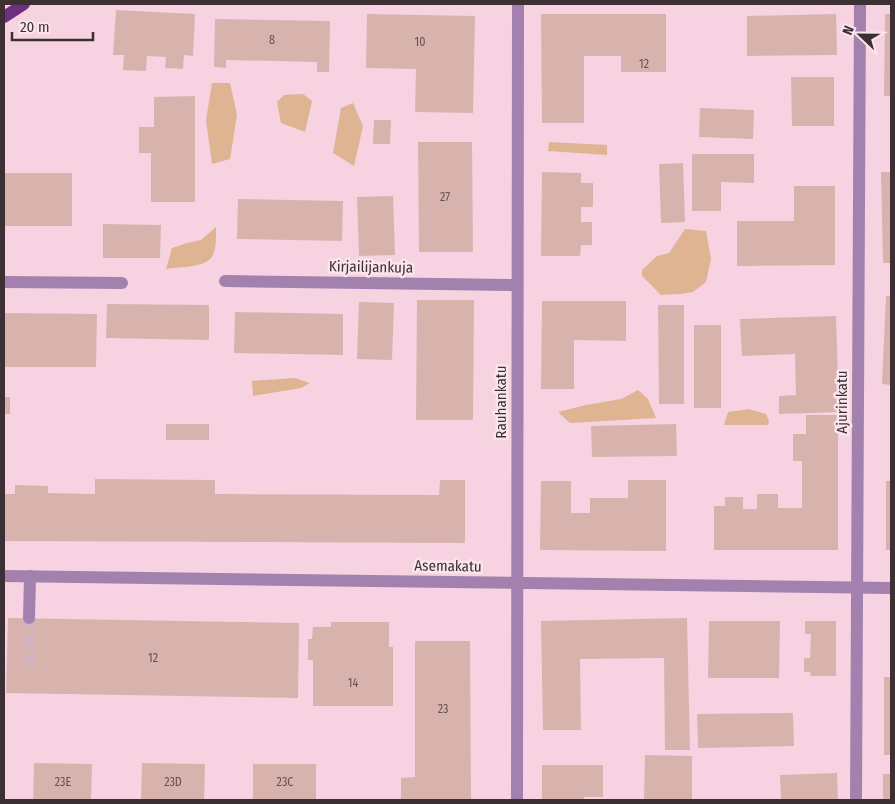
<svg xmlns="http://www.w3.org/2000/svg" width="895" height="804" viewBox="0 0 895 804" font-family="'Fira Sans Condensed',sans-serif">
<rect width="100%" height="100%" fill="#f7d3e1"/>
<!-- green -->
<g fill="#deb492">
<polygon points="212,83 230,83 237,115 230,159 212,164 206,120"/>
<polygon points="303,94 312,101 305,132 281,123 277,102 284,95"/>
<polygon points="353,103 363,126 354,166 333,153 341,108"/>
<polygon points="549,142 607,145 607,155 548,151"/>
<path d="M 216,227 C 216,236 217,250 211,258 C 203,268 178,267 166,269 L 172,248 L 187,243 L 201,240 Z"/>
<polygon points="685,229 706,231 711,259 706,282 693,292 680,294 661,295 642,276 642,270 657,256 669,253"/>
<polygon points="295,378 310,383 301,388 253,396 252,381"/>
<polygon points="638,390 648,399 656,418 570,423 558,412 586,405 621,399"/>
<polygon points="749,409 766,414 769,421 768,425 724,425 728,412"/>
</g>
<!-- building -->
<g fill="#d8b3ae">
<polygon points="116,10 195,14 193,56 184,55 183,69 165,68 166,57 147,56 146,71 123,70 124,55 113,55"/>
<polygon points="367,14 475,16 473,113 415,112 416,69 366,68"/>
<polygon points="541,14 666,14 666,72 621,72 621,56 584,56 584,123 542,123"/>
<polygon points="836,14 837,55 747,56 747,16"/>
<polygon points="885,14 891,14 891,96 884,96"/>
<polygon points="215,19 330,21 329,72 317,72 317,62 226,60 226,68 214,67"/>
<polygon points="791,77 834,77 834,126 792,126"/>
<polygon points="195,96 195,202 151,202 151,153 139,153 139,127 154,127 154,97"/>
<polygon points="700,108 754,110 753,139 699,137"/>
<polygon points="374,120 391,120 390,144 373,144"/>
<polygon points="418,142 472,142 473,252 419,252"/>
<polygon points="692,154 754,154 754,183 721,182 721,211 692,211"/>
<polygon points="683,163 685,222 661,223 659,164"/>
<polygon points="542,172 581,173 581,183 593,183 593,207 581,207 581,222 592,222 592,245 581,245 580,256 541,256"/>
<polygon points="881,172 891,172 891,263 883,263"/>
<rect x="4" y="173" width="68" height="53"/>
<polygon points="794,186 835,186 835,265 737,266 737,221 794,221"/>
<polygon points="393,196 395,255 359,256 357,197"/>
<polygon points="238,199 343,201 342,241 237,239"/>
<polygon points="103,224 161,225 160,258 103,258"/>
<polygon points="886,296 891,296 891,385 882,384"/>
<polygon points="417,300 474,300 473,420 416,420"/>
<polygon points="542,301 626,301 626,341 574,340 574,389 541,389"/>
<polygon points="359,302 394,303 392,360 357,359"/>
<polygon points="107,304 209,305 209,340 106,338"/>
<polygon points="658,305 684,305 684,404 659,404"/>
<polygon points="235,312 343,314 343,355 234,353"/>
<polygon points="4,313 97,314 96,367 4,367"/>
<polygon points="836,316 839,412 779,414 779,396 796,395 795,354 742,356 740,319"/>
<rect x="694" y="325" width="27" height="83"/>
<rect x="4" y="397" width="6" height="17"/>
<polygon points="806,415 838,415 838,550 714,550 714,506 725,506 725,497 743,497 743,509 757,509 757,494 778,494 778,508 802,508 802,461 793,461 793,434 806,434"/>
<rect x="166" y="424" width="43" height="16"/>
<polygon points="676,424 677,456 592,457 591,426"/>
<polygon points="95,479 215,480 215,494 439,495 440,480 465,480 465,543 4,541 4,494 15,494 15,485 48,486 48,493 95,494"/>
<polygon points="628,480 666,480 666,551 540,550 541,481 571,481 571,513 590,513 590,498 628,498"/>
<rect x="886" y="481" width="5" height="69"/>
<polygon points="8,618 299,623 298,698 6,693"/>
<polygon points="687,618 690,750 665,750 664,658 580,659 581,730 543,730 541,621"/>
<polygon points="709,621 780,621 779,678 708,678"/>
<polygon points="805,621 836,621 836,676 811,676 810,672 804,672 804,658 810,658 811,634 805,634"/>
<polygon points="331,622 389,622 389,647 393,647 393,706 313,706 313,660 308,660 308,639 312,639 313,627 331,627"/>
<polygon points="415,641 470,641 471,800 401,800 401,778 415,777"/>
<rect x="884" y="677" width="7" height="78"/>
<polygon points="793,713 794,746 698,748 697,714"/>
<polygon points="645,755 692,756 692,800 644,800"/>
<polygon points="34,763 92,764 91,800 33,800"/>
<polygon points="142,763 205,764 204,800 141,800"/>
<rect x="253" y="764" width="63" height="36"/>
<polygon points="542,765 603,765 603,797 584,797 584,800 542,800"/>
<polygon points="837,773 838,800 781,800 780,775"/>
<rect x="883" y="774" width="8" height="26"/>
</g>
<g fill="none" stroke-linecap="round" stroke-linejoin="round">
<!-- minor-tunnel -->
<polyline stroke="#d2b2bf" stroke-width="12" stroke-dasharray="12 6" stroke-linecap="butt" points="29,618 30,670"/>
<!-- minor -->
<g stroke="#a381ae" stroke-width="12">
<polyline points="225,281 517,285"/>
<polyline points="4,282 122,283"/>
<polyline points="4,576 891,588"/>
<polyline points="29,618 30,576"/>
<polyline points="517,800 518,4"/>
<polyline points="856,800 860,4"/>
</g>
<!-- major -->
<polyline stroke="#6f2f81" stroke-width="12" points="4,17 24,4"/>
</g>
<g text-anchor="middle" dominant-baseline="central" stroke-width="5" stroke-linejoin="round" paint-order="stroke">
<!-- number labels -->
<g font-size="12" fill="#645153">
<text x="272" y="40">8</text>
<text x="420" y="42">10</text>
<text x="644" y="64">12</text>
<text x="445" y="197">27</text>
<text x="153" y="658">12</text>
<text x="353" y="683">14</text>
<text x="443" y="709">23</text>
<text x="63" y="782">23E</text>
<text x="173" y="782">23D</text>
<text x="285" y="782">23C</text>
</g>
<!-- street labels -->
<g font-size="15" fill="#3d3035" stroke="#fbe5ed">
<text transform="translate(371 267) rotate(1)">Kirjailijankuja</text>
<text transform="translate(501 402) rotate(-90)">Rauhankatu</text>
<text transform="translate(842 402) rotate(-90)">Ajurinkatu</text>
<text transform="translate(448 566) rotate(1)">Asemakatu</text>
</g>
</g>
<!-- border -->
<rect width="895" height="804" fill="none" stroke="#3d3035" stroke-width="10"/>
<!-- north arrow -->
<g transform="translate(860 35) rotate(292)" stroke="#fbe5ed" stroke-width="4" paint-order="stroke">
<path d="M0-4L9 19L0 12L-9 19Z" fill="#3d3035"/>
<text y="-8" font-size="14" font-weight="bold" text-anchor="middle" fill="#3d3035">N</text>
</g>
<!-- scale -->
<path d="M12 32v8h81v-8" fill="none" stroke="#3d3035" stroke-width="2.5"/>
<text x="20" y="32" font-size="15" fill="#3d3035" stroke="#fbe5ed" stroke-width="4" paint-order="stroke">20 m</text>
</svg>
